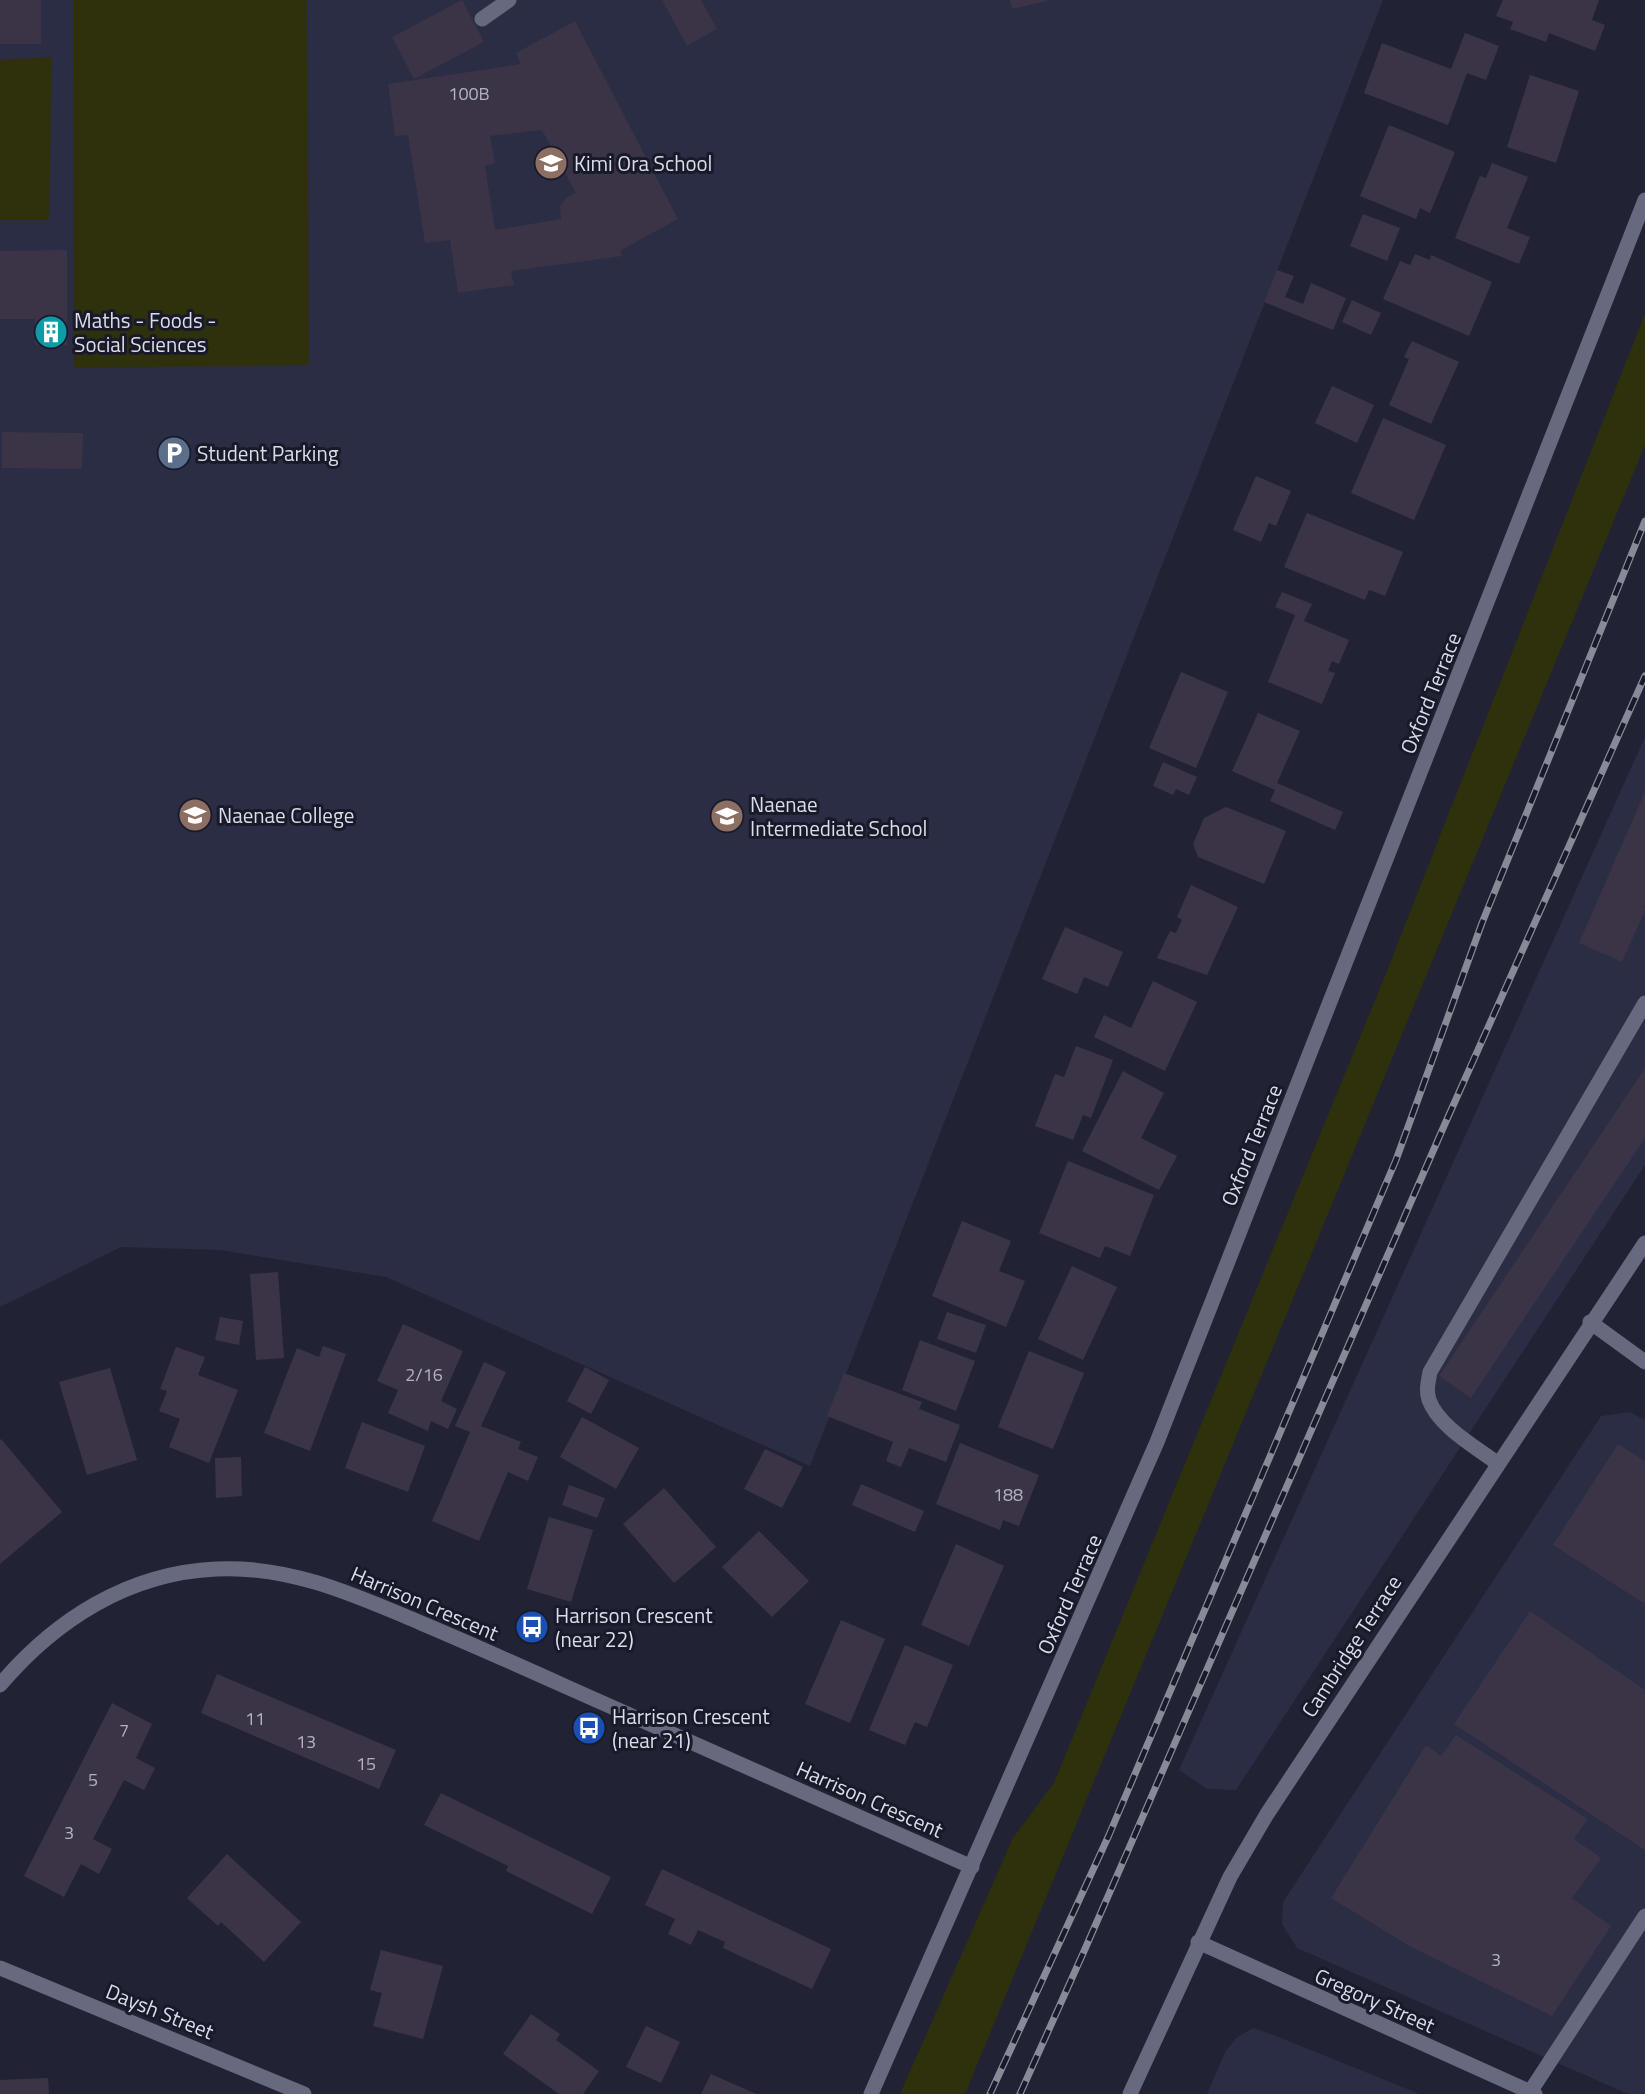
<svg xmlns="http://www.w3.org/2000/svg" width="1645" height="2094" viewBox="0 0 1645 2094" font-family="'Titillium Web',sans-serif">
<rect width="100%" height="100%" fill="#212334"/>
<!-- built -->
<g fill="#2a2d43">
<polygon points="0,0 1383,0 810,1466 386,1277 220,1250 121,1247 0,1307"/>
<polygon points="1645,737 1645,1165 1236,1790 1207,1789 1179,1770"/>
<polygon points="1630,1412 1645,1420 1645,2094 1628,2094 1297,1948 1282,1924 1283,1902 1601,1416"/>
<polygon points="1253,2028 1271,2034 1420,2094 1207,2094 1225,2052 1236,2038"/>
</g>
<!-- green -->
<g fill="#2f310c">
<polygon points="73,0 307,0 309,365 74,368"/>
<polygon points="52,57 49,220 0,220 0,60"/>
<polygon points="1645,314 1645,445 965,2094 900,2094 1013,1838 1054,1783 1383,981"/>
</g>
<!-- building -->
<g fill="#3a3446" fill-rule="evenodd">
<rect x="0" y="0" width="41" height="44"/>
<polygon points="462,0 484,42 414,79 392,37"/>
<polygon points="662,0 701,0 717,29 687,46"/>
<polygon points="1010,0 1047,0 1047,1 1012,9"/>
<polygon points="1503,0 1599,0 1592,20 1605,25 1595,51 1549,33 1546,42 1510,29 1513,22 1496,16"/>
<path d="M 575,21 L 678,219 L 620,251 L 623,256 L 511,271 L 514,285 L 458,293 L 450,240 L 425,243 L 408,135 L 395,136 L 388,84 L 521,64 L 516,53 ZM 542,130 L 576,193 L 567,197 L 560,206 L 561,219 L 495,230 L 485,166 L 495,163 L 490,136 Z"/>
<polygon points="1465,33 1499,46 1486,80 1467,73 1448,125 1364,93 1382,43 1451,69"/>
<polygon points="1530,75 1579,91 1556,163 1507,147"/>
<polygon points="1389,125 1455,152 1430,213 1420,208 1416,219 1360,196"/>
<polygon points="1492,163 1528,177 1507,228 1530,237 1519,264 1455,238 1480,176 1486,178"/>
<polygon points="1363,214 1400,228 1387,261 1350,246"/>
<polygon points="67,250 67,345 35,345 35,319 0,319 0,251"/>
<polygon points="1415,254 1430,260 1431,255 1492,282 1469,336 1383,299 1400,261 1410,265"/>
<polygon points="1277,270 1294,276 1285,297 1303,304 1311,283 1346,298 1333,330 1264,302"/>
<polygon points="1352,300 1381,313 1371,335 1342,322"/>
<polygon points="1412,341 1459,362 1431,424 1389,405 1409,359 1404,357"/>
<polygon points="1332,386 1374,405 1357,443 1315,423"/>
<polygon points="1383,418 1446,445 1414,520 1351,493"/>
<polygon points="2,432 83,433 82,469 2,468"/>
<polygon points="1256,476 1291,491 1276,526 1269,523 1261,542 1233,530"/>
<polygon points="1307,513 1403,552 1385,596 1369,590 1365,600 1284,567"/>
<polygon points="1282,592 1312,604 1304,621 1349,640 1339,664 1332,661 1328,671 1335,673 1322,704 1268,682 1295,615 1275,607"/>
<polygon points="1181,672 1228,692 1196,768 1149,748"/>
<polygon points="1258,713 1300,731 1277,783 1343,812 1335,830 1270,801 1275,790 1232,771"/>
<polygon points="1163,762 1197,777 1189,795 1176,789 1173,795 1153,786"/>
<polygon points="1645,792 1645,910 1622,962 1579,943"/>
<polygon points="1226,807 1286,831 1264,884 1198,857 1193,844 1204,818"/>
<polygon points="1191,885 1238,907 1207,975 1157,958 1170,931 1176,933 1182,920 1177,917"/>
<polygon points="1065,927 1123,952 1108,987 1084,977 1077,994 1042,979"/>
<polygon points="1153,981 1197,1002 1165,1071 1094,1037 1104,1015 1131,1028"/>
<polygon points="1076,1046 1113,1060 1091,1118 1083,1115 1073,1140 1035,1126 1055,1074 1064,1077"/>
<polygon points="1645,1068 1645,1138 1471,1398 1439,1376"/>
<polygon points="1123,1071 1164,1093 1141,1138 1177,1156 1159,1190 1082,1151"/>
<polygon points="1068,1161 1154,1195 1130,1256 1105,1246 1100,1258 1039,1233"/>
<polygon points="962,1221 1011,1241 999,1271 1025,1281 1006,1327 932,1296"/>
<polygon points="1072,1266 1117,1287 1083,1360 1038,1339"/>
<polygon points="278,1272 284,1358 256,1360 250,1274"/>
<polygon points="947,1312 986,1325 976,1353 937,1339"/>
<polygon points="220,1317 243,1321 239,1345 215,1340"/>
<polygon points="403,1324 463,1351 441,1401 457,1409 448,1429 431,1421 428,1431 388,1413 398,1390 377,1381"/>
<polygon points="920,1340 975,1361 956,1411 902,1390"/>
<polygon points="323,1346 346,1354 310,1451 264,1433 297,1348 319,1357"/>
<polygon points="176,1347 205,1357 198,1375 238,1390 209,1463 169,1447 180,1419 159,1411 167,1391 160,1389"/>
<polygon points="1029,1351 1084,1373 1053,1449 998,1427"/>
<polygon points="484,1362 506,1372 481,1426 521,1442 518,1449 538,1457 528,1481 508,1472 479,1541 432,1521 470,1432 455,1426"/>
<polygon points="585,1367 609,1380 591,1414 567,1401"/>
<polygon points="110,1368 137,1460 87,1475 59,1382"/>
<polygon points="844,1373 922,1402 919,1409 960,1425 946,1462 909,1448 901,1467 886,1461 893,1442 827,1416"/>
<polygon points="582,1417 639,1448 616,1489 560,1457"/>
<polygon points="362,1422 425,1446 408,1492 345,1468"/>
<polygon points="1,1439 62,1512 0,1564 0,1440"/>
<polygon points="960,1443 1039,1475 1019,1526 1003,1520 1000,1530 936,1504"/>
<polygon points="1618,1444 1645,1461 1645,1604 1553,1545"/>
<polygon points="765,1449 803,1467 782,1508 744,1489"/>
<polygon points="241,1457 242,1496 216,1498 215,1458"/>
<polygon points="861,1484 924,1511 915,1532 852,1505"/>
<polygon points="569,1485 605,1498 597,1518 562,1505"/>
<polygon points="664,1488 716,1547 674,1583 623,1524"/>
<polygon points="549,1517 593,1530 571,1602 527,1589"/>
<polygon points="759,1531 809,1581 772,1617 722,1567"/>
<polygon points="956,1544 1004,1566 969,1646 921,1625"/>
<polygon points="1530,1611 1645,1690 1645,1850 1454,1724"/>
<polygon points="841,1620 885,1639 850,1723 805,1704"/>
<polygon points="905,1645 953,1665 927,1727 915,1722 905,1745 869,1730"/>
<polygon points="217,1674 396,1750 379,1789 201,1713"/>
<polygon points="112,1703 152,1724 136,1758 155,1768 144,1790 124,1780 93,1839 112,1849 99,1874 81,1864 64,1897 24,1876"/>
<polygon points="1456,1735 1588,1819 1574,1839 1601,1858 1572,1898 1611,1926 1552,2016 1411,1947 1331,1898 1426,1745 1441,1756"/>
<polygon points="441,1793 611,1877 592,1914 506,1871 508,1866 424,1825"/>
<polygon points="227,1854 301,1922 264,1962 221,1922 218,1926 187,1898"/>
<polygon points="662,1869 831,1949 812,1989 723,1948 725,1942 698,1930 691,1945 668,1934 675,1919 645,1905"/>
<polygon points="381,1950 443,1966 423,2039 373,2026 382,1993 370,1990"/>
<polygon points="531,2014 560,2034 556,2040 599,2071 583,2094 559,2094 503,2054"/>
<polygon points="646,2026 680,2042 661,2083 626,2067"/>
<polygon points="711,2074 756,2094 701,2094"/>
<polygon points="48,2078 49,2094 0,2094 0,2080"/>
</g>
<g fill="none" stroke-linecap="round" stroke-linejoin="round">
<!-- service -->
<g stroke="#676a7e" stroke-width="15">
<polyline points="482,19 509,0"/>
<path d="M 1497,1463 C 1476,1447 1439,1427 1429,1400 C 1426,1391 1428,1382 1430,1372 L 1645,1003"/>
<polyline points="1530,2092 1645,1916"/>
</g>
<!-- minor -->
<g stroke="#676a7e" stroke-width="15">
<polyline points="1590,1322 1645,1362"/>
<path d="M 0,1685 C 55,1620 128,1573 216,1569 C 289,1565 355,1595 421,1623 C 471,1644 520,1666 569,1688 C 703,1748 838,1807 972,1867"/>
<polyline points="1198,1942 1535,2094"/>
</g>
<!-- tertiary -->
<polyline stroke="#676a7e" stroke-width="15" points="871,2094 1157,1442 1645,200"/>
<!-- secondary -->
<g stroke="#676a7e" stroke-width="15">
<polyline points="0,1968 304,2094"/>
<polyline points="1130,2094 1230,1877 1267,1814 1645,1243"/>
</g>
<!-- rail casing -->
<g stroke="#888a97" stroke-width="7">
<g id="rail">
<polyline points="990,2094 1109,1835 1396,1160 1482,923 1645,521"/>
<polyline points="1020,2094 1085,1949 1444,1126 1645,676"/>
</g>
</g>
<!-- rail -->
<use href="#rail" stroke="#181a2a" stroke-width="4.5" stroke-dasharray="14" stroke-linecap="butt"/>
</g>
<!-- icons -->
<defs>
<g id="school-disc" transform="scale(1.725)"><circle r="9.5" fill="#8d6e63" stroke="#181a2a"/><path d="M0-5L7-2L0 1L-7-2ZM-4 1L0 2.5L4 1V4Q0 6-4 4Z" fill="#fff"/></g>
<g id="building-disc" transform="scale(1.725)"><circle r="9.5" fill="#0f9aa8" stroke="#181a2a"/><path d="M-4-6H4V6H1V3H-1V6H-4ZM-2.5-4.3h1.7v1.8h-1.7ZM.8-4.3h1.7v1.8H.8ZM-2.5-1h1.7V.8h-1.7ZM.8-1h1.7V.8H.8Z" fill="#fff"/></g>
<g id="parking-disc" transform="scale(1.725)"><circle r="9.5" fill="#5c6f8a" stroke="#181a2a"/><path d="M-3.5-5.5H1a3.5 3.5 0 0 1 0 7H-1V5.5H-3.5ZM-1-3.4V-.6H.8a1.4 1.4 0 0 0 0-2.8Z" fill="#fff"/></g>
<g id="bus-disc" transform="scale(1.725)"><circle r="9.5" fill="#1a4fb4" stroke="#181a2a"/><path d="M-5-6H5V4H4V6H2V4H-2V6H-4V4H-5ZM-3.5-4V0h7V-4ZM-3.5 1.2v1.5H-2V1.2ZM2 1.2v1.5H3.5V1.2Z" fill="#fff"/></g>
</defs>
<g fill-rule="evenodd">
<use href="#school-disc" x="551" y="163"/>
<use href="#building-disc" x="51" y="332"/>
<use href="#parking-disc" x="174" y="453"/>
<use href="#school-disc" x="195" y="815"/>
<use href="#school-disc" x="727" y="816"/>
<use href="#bus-disc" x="532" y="1627"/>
<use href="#bus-disc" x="589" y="1728"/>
</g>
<g text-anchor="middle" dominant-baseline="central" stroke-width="6" stroke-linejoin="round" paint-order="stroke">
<!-- number labels -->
<g font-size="18" fill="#b2b2bf">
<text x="469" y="93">100B</text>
<text x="424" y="1374">2/16</text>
<text x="1008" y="1494">188</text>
<text x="255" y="1718">11</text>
<text x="124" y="1730">7</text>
<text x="306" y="1741">13</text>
<text x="366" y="1763">15</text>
<text x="93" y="1779">5</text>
<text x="69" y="1832">3</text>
<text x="1496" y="1959">3</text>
</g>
<!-- poi labels -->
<g font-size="21" fill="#dadce7" stroke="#181a2a" text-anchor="start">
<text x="574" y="163">Kimi Ora School</text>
<text x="74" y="320">Maths - Foods -<tspan x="74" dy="24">Social Sciences</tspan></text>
<text x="197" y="453">Student Parking</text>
<text x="750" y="804">Naenae<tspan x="750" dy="24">Intermediate School</tspan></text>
<text x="218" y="815">Naenae College</text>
<text x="555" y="1615">Harrison Crescent<tspan x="555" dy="24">(near 22)</tspan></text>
<text x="612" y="1716">Harrison Crescent<tspan x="612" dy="24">(near 21)</tspan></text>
</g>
<!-- street labels -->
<g font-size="21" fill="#dadce7" stroke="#181a2a">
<text transform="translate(1430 693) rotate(-68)">Oxford Terrace</text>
<text transform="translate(1251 1145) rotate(-68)">Oxford Terrace</text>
<text transform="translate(1069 1594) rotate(-66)">Oxford Terrace</text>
<text transform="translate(425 1603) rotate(23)">Harrison Crescent</text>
<text transform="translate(1351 1646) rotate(-57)">Cambridge Terrace</text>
<text transform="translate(870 1799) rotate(24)">Harrison Crescent</text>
<text transform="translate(1375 2000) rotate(24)">Gregory Street</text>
<text transform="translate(160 2011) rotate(22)">Daysh Street</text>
</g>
</g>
</svg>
